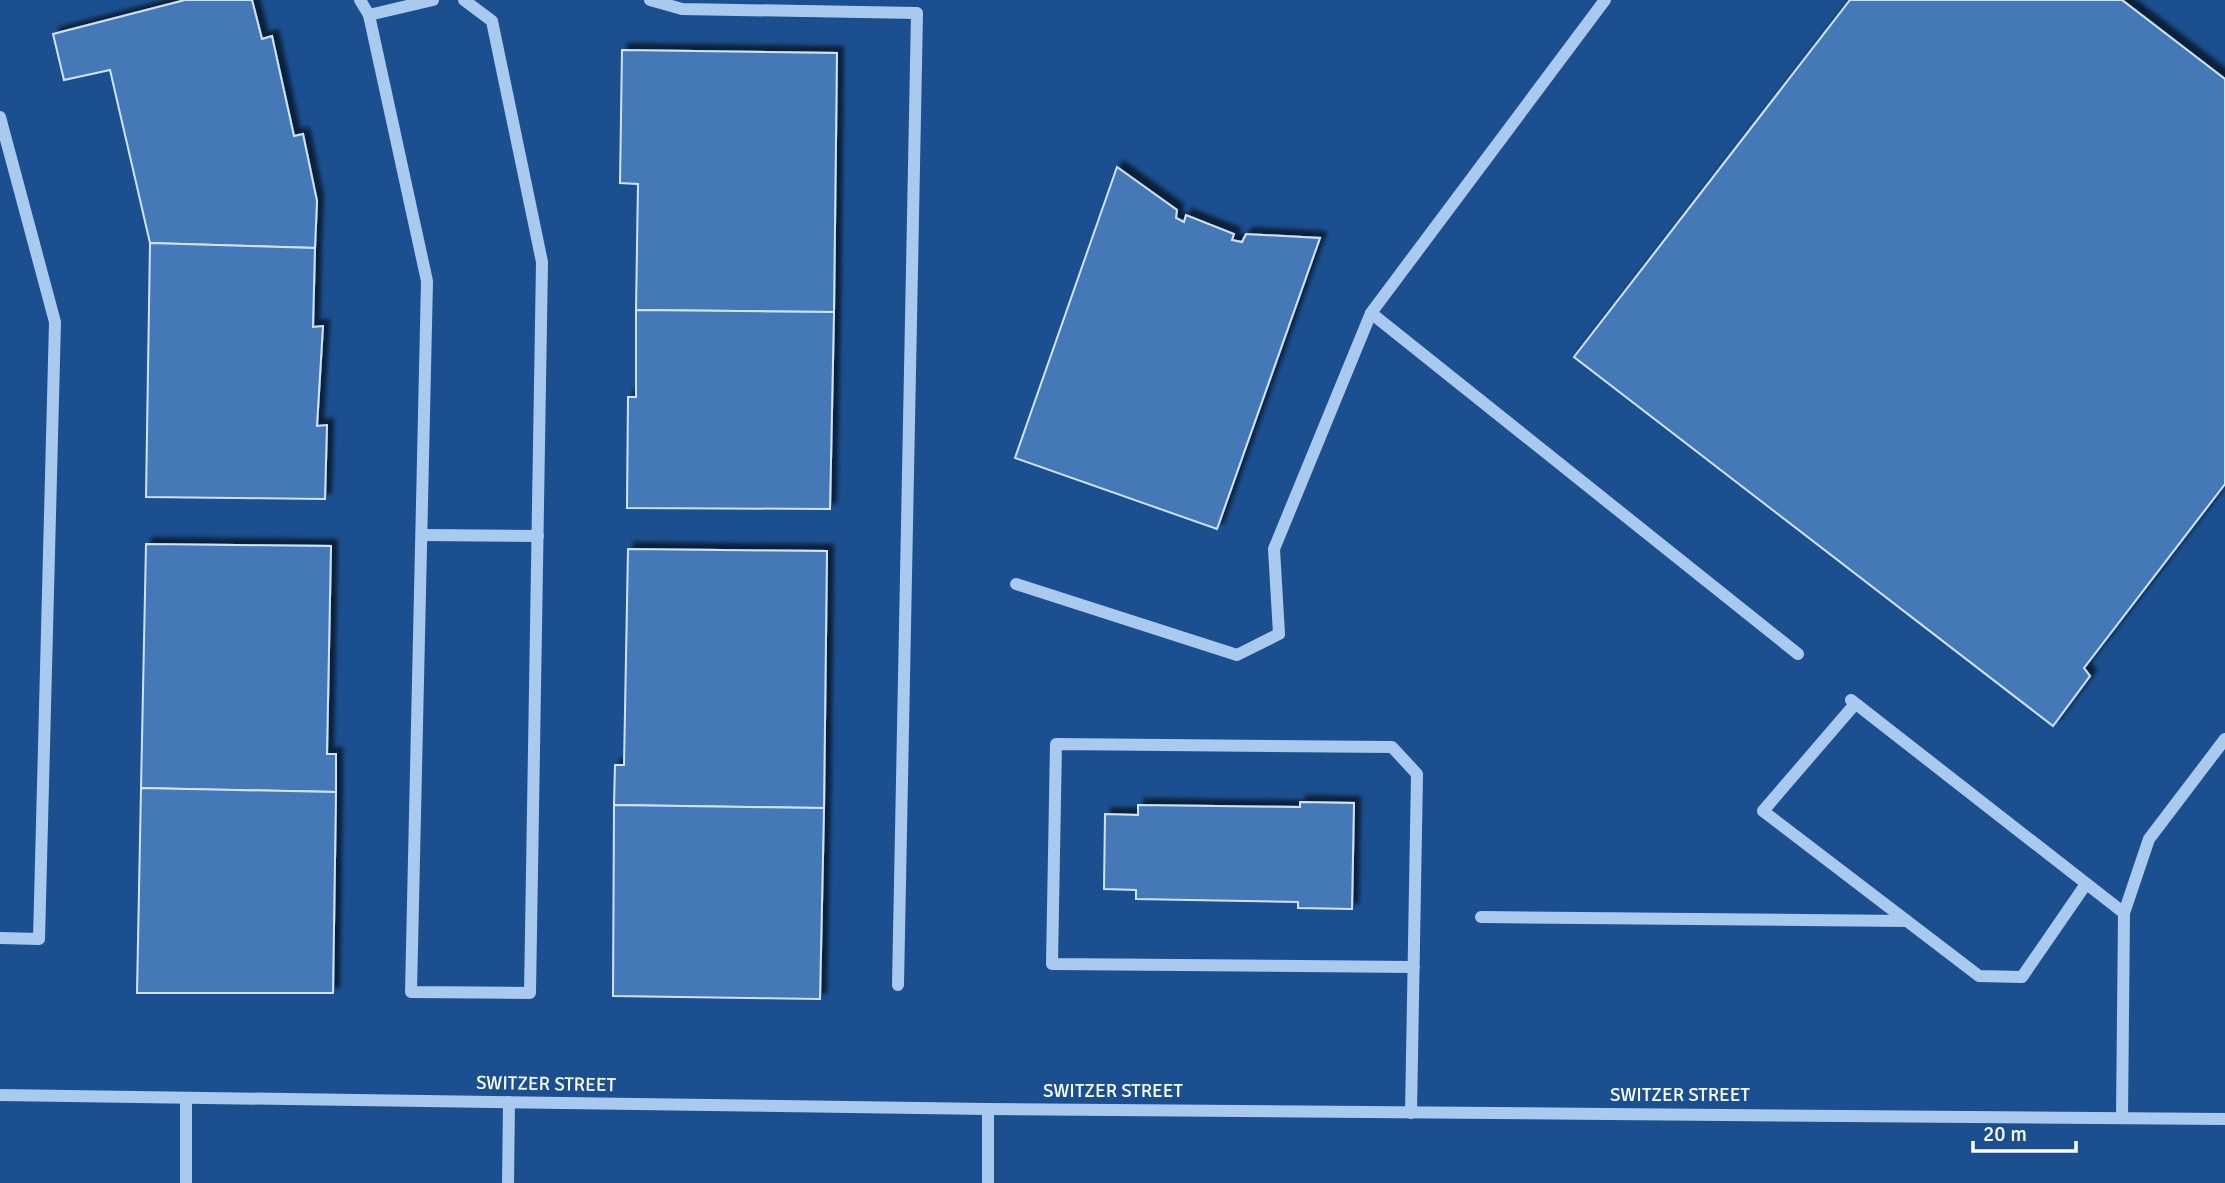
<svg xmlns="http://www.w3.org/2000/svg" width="2225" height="1183" viewBox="0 0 2225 1183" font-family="Signika,sans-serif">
<defs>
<filter id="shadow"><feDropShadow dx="6" dy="-6" stdDeviation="2" flood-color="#0009"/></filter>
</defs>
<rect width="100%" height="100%" fill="#1b4f8f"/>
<!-- building -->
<g fill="#4478b7" stroke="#cfe3fa" stroke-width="2" filter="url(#shadow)">
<polygon points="185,0 252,0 262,39 272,36 294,136 303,134 317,201 315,248 150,243 110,70 64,80 53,34"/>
<polygon points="1850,0 2122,0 2225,79 2225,484 2084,668 2090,676 2053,726 1574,357"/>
<polygon points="622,50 837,53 834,312 636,310 638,184 620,183"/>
<polygon points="1117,167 1177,210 1176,218 1184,222 1186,215 1234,234 1232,240 1242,242 1246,234 1320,238 1217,529 1015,458"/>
<polygon points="150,243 315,248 313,327 323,326 317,426 327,425 325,499 146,497"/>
<polygon points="636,310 834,312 830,509 627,508 628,397 636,397"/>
<polygon points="146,544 331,546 327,754 336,754 336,792 141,788"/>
<polygon points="628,549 827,551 824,808 614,805 615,765 624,765"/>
<polygon points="141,788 336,792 333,993 137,993"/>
<polygon points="1300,802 1354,803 1352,909 1298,908 1298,902 1136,899 1136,890 1104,889 1105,814 1138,815 1138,805 1300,807"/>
<polygon points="614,805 824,808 820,999 613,996"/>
</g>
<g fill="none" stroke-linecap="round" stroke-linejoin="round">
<!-- minor -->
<g stroke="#a9c9ee" stroke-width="12">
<polyline points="360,0 369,15 427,281 411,992 530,993 542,262 492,21 464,0"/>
<polyline points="650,0 682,9 917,13 898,985"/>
<polyline points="369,15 433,0"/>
<polyline points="0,117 55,322 39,939 0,938"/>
<polyline points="1371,313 1798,654"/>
<polyline points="422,535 538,536"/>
<polyline points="1016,584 1237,655 1279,634 1274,549 1371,313 1605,0"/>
<polyline points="1851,700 2124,913"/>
<polyline points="1855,704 1763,811 1979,976 2022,977 2086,884"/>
<polyline points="1481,917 1907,921"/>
<polyline points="0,1095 988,1109 2225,1119"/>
<polyline points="1411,1113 1417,774 1392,747 1056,744 1052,964 1414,967"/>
<polyline points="2122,1118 2124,913 2149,839 2225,739"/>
<polyline points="186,1183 186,1099"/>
<polyline points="508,1183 509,1102"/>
<polyline points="988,1183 988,1109"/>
</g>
</g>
<g text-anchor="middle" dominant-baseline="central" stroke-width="7" stroke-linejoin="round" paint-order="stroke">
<!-- street labels -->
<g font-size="19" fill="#fff" stroke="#1b4f8f">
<text transform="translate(546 1084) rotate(1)">SWITZER STREET</text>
<text x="1113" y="1091">SWITZER STREET</text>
<text x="1680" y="1095">SWITZER STREET</text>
</g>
</g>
<!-- scale -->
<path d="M1973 1141v10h103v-10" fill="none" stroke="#ffffff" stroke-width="3.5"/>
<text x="1983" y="1141" font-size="21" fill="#ffffff" stroke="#1b4f8f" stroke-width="5" paint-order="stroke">20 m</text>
</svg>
